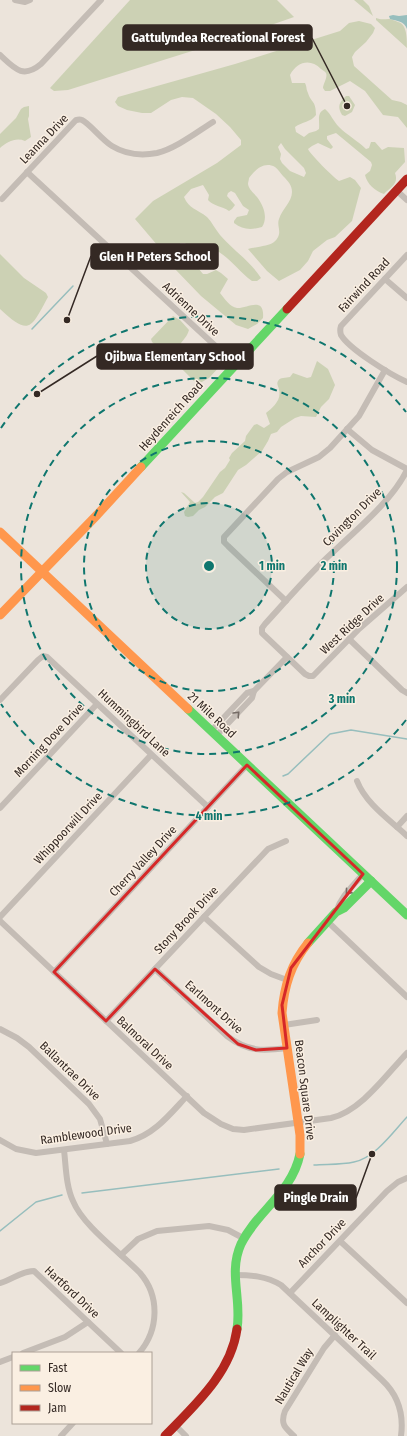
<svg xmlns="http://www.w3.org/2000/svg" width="407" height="1436" viewBox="0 0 407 1436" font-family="'Fira Sans Condensed',sans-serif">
<rect width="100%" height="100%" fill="#ece4db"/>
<!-- green -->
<g fill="#ccd1b4" fill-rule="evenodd">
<polygon points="130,0 277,0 294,17 243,35 68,90 54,91 50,88"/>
<polygon points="354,0 363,0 369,6 373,16"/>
<path d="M 376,18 C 381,20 384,19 389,19 C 392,19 395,21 398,22 C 407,24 407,38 407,48 L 376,20 Z"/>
<path d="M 359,21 L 371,24 L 375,28 L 373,33 L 366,42 L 355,52 L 352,57 L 354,66 L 392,100 L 401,102 L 407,105 L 407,128 L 398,117 L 383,115 L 365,91 L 350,81 L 330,91 L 325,91 L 323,88 C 323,84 328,77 326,73 C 325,71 322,70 321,69 C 310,58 297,62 290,75 L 292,83 L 305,83 C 307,87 306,89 308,93 C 311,103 316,100 316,115 C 311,122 302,122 295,127 L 296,132 L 304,137 L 309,133 L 316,131 L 319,129 C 320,121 316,113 325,109 C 331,114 333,121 339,127 C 347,135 358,141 366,149 L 369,148 L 371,142 L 375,142 L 382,150 L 388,147 L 404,148 L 405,162 L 395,173 C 399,184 391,187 384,194 C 375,191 367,184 365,175 L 370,171 L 372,165 L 371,162 L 336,133 L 327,136 L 327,139 L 333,147 L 331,149 L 318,143 L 312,146 L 308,149 C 310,154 333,177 339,181 L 350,177 L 355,180 L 361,188 L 360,191 L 352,221 L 335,237 L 327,240 L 313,251 L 308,261 L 300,270 L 279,281 L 267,271 L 248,249 C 255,247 270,246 274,242 C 284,233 276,227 279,219 C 282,209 292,202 292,192 C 292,185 288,181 283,176 C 281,174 278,169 275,167 C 264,161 255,170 249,178 C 249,180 248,182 248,184 C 249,190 254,193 257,197 C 264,206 268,218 262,227 C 251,230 243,230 234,223 L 234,221 L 237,217 L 247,215 L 249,210 L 243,206 L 235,193 L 231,191 L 228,193 L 227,196 L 235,205 L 232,209 L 229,211 C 222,206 213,206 208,200 L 209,195 L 203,185 L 191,189 L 184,197 C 189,209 197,209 207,217 C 212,222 215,229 220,235 C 233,250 250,261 261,278 L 257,281 L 252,281 C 238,271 228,255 213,249 C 200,243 195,252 185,243 L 180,243 L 180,255 C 184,258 187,259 191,261 C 196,265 199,269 203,274 L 207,274 L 216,270 L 221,273 L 228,279 L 220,293 C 224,298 230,307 237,308 C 246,309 265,295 263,318 L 257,324 L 248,329 L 236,325 L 201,296 L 174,268 L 158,246 L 135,219 L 153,201 L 217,163 L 241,145 L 241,140 L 230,127 L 216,114 L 193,98 L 182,97 L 171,100 L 151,113 L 142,113 L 127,110 L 118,106 L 115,102 L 118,97 L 235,64 L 340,31 L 349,23 ZM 281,143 L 285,149 L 304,168 L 306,173 L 304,177 L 290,171 L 282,163 L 280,159 L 281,154 L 278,147 Z"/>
<path d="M 346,96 L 349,96 L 355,105 L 352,112 L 345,116 L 342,115 C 337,106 339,103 346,96 Z"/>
<path d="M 29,106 L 29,116 L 28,119 L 31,137 L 25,141 C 16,137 7,142 0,148 L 0,134 L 16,118 L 21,109 L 24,107 Z"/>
<path d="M 0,254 L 24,278 L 46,293 L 48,297 C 31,328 30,337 0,309 Z"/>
<path d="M 173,316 L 180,320 L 189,330 C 187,338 180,342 177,350 C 176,353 176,356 174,359 L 169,358 L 152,342 L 151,339 Z"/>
<path d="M 212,352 L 216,354 L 221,365 L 209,378 L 200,383 L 195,382 L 182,369 L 181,363 C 191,354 200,355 212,352 Z"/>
<path d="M 317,361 L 328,369 L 335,385 L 329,399 L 321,407 L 316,417 L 301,416 L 295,418 L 281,427 L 277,432 L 271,434 L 268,441 L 262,451 L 246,465 L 238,470 L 223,493 L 215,497 L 205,507 L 199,510 L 193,516 L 188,517 L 185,516 L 184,512 L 190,502 L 181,492 L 184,493 L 195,503 L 198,502 L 203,497 L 220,472 L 225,468 L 230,460 L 229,458 L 232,453 L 245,441 L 246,436 L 254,425 L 257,424 L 264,428 L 270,424 L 266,413 C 272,408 282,400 279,390 C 279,387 276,384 278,381 C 280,377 286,378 290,377 L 293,373 L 307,378 L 311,377 Z"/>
</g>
<!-- water -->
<path fill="#97bebd" d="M 393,15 L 399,16 L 407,15 L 407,29 C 404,21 397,21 390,19 L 389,16 Z"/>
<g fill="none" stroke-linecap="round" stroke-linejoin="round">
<!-- stream -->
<g stroke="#97bebd" stroke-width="1.5">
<polyline points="32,329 73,286"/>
<polyline points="283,776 288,774 330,734 351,730 407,739"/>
<path d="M 314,1165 C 327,1164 341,1165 354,1162 C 375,1158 393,1132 407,1117"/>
<polyline points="82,1193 279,1169"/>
<polyline points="0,1231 36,1202 62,1195"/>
</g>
<!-- street -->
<g stroke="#c4bcb5" stroke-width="6">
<polyline points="15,0 25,2 30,0"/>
<path d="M 0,55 C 15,69 23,79 41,64 L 101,0"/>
<polyline points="27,172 235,364"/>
<polyline points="396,190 407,200"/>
<path d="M 2,199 L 76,120 C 78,120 79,119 82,120 C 89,123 102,140 112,146 C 125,154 141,156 157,153 C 175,149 197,132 213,122"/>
<path d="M 407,255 L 341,326 C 340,329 340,332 341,335 C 349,349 391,375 407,382"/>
<polyline points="385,279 407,298"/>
<polyline points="347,429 372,450 407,469"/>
<path d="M 407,470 C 392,501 356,530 332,553 C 308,575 287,600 265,624 L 262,628 L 262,633 L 305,674 L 309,676 L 313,676 L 359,629 L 407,587"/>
<polyline points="286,601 228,546 224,542 224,537 278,479 287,472 319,457 330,448 359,416 385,370"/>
<polyline points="349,639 402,690 407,693"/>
<polyline points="0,700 38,660 43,656 47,657 208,807"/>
<polyline points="211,731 247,693 254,691 287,657"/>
<polyline points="216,736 252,698 254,691"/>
<path d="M 357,781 C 366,804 390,820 407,836"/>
<polyline points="0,808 97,704"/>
<polyline points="397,827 407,816"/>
<path d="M 336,912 C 341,896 353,886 363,874"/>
<polyline points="0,917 151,755"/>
<polyline points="204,917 259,967 271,974 287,980"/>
<path d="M 0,921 L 204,1113 L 221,1124 L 233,1129 L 244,1130 L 331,1118 C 361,1111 386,1075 407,1053"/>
<polyline points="328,922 407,997"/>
<path d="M 155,969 L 227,1036 C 248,1052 263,1051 287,1048"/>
<polyline points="54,972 247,765"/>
<polyline points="106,1021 268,849 286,841"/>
<polyline points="284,1025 317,1020"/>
<polyline points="0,1029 17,1038 29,1047 89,1104 100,1119 107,1144"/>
<path d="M 0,1140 L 16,1149 L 36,1153 L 130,1141 C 155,1134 170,1114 187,1096"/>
<path d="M 64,1150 C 66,1167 66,1186 73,1201 C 83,1226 121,1253 140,1273 C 160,1296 159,1330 139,1353"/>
<polyline points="340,1241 407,1303"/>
<polyline points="121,1255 138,1239 157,1231 209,1226 228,1230 243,1238"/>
<path d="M 234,1275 C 251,1275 266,1276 281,1285 L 382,1380 C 398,1395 404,1414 401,1436"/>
<path d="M 0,1283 C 12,1280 21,1271 34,1271 L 121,1353"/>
<polyline points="290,1293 387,1191 398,1182 407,1178"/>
<polyline points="23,1353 65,1337 88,1322"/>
<polyline points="0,1362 13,1357"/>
<polyline points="175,1425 186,1436"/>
<polyline points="61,1436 73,1423"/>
<path d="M 294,1436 C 285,1428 280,1424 285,1411 L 324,1348 L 335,1335"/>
</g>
<!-- fast -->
<g stroke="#63d668" stroke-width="9">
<polyline points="141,467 287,309"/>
<polyline points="188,709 407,915"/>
<polyline points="308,943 336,912 344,908 371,881"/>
<path d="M 237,1329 C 242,1299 228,1273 241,1244 C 257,1211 292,1193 300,1154"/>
</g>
<!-- slow -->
<g stroke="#ff974d" stroke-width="9">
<polyline points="0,532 188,709"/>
<polyline points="0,615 97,515 141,467"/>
<path d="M 300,1154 L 300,1135 L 282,1013 C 284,986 291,964 308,943"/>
</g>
<!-- jam -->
<g stroke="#b3261e" stroke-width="9">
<polyline points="287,309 407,179"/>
<path d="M 165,1436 C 195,1405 231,1373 237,1329"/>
</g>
</g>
<!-- one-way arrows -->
<defs><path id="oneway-chevron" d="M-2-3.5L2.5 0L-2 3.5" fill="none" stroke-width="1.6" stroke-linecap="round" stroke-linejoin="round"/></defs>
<g stroke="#756b65">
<use href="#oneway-chevron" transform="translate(237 714) rotate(-47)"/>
<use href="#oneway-chevron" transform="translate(348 892) rotate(129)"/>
</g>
<!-- marked area -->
<path fill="none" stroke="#d62828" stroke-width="3" stroke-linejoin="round" d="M 247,765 L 363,874 L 291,968 L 282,1005 L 287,1048 L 256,1050 L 238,1044 L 155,969 L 106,1021 L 54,972 Z"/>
<!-- distance rings -->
<circle cx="209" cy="566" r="63" fill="#0f766e" fill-opacity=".12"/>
<g fill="none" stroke="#0f766e" stroke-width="2" stroke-dasharray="7 5">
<circle cx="209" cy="566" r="63"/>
<circle cx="209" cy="566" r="125"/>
<circle cx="209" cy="566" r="188"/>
<path d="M406 720A250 250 0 0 1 1 704M1 428A250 250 0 0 1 406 412"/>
</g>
<g text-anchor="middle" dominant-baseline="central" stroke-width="3" stroke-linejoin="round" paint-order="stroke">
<!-- street labels -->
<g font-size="12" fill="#342924" stroke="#faefe2">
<text transform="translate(44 139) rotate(-46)">Leanna Drive</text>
<text transform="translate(364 285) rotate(-47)">Fairwind Road</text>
<text transform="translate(191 309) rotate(43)">Adrienne Drive</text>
<text transform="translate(171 416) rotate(-48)">Heydenreich Road</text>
<text transform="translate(352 517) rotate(-45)">Covington Drive</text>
<text transform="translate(352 624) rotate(-43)">West Ridge Drive</text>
<text transform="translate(212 715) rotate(43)">21 Mile Road</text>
<text transform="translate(134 723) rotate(43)">Hummingbird Lane</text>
<text transform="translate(49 740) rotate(-47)">Morning Dove Drive</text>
<text transform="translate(68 828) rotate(-47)">Whippoorwill Drive</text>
<text transform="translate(143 861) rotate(-47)">Cherry Valley Drive</text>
<text transform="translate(186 920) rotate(-47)">Stony Brook Drive</text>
<text transform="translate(214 1007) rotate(42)">Earlmont Drive</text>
<text transform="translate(145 1043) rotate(43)">Balmoral Drive</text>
<text transform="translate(70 1071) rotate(44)">Ballantrae Drive</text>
<text transform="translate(305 1090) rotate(83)">Beacon Square Drive</text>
<text transform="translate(86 1134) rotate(-8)">Ramblewood Drive</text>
<text transform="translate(322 1243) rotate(-46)">Anchor Drive</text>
<text transform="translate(72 1292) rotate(43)">Hartford Drive</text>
<text transform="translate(344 1329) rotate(43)">Lamplighter Trail</text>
<text transform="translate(294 1376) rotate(-59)">Nautical Way</text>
</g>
</g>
<circle cx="209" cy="566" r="6" fill="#0f766e" stroke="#faefe2" stroke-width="2"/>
<g font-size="12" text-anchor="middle" font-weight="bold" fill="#0f766e" stroke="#faefe2" stroke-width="3" stroke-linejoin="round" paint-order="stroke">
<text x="272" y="570">1 min</text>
<text x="334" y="570">2 min</text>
<text x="342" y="703">3 min</text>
<text x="209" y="820">4 min</text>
</g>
<!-- callouts -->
<path fill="none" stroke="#342924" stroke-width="1.5" d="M347 106L312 38M67 320L91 256M37 394L97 356M372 1154L356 1198"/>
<g fill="#342924" stroke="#faefe2" stroke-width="1.5">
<circle cx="347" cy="106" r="4"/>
<circle cx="67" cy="320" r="4"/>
<circle cx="37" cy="394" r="4"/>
<circle cx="372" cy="1154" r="4"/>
</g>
<g fill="#342924" stroke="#342924" stroke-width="1.5">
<rect x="123" y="25" width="189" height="25" rx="4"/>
<rect x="91" y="244" width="127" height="25" rx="4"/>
<rect x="97" y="344" width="156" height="25" rx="4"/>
<rect x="275" y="1185" width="81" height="25" rx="4"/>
</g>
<g font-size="13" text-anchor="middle" font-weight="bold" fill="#fff">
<text x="218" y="42">Gattulyndea Recreational Forest</text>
<text x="155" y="261">Glen H Peters School</text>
<text x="175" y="361">Ojibwa Elementary School</text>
<text x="316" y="1202">Pingle Drain</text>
</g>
<!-- legend -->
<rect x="12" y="1352" width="140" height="72" fill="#faefe2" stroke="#aba096"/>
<rect x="20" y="1365" width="20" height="6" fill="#63d668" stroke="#aba096"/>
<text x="48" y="1372" font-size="12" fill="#342924">Fast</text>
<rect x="20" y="1385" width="20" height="6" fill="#ff974d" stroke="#aba096"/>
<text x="48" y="1392" font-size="12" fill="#342924">Slow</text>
<rect x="20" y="1405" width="20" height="6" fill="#b3261e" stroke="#aba096"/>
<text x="48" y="1412" font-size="12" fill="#342924">Jam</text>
</svg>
